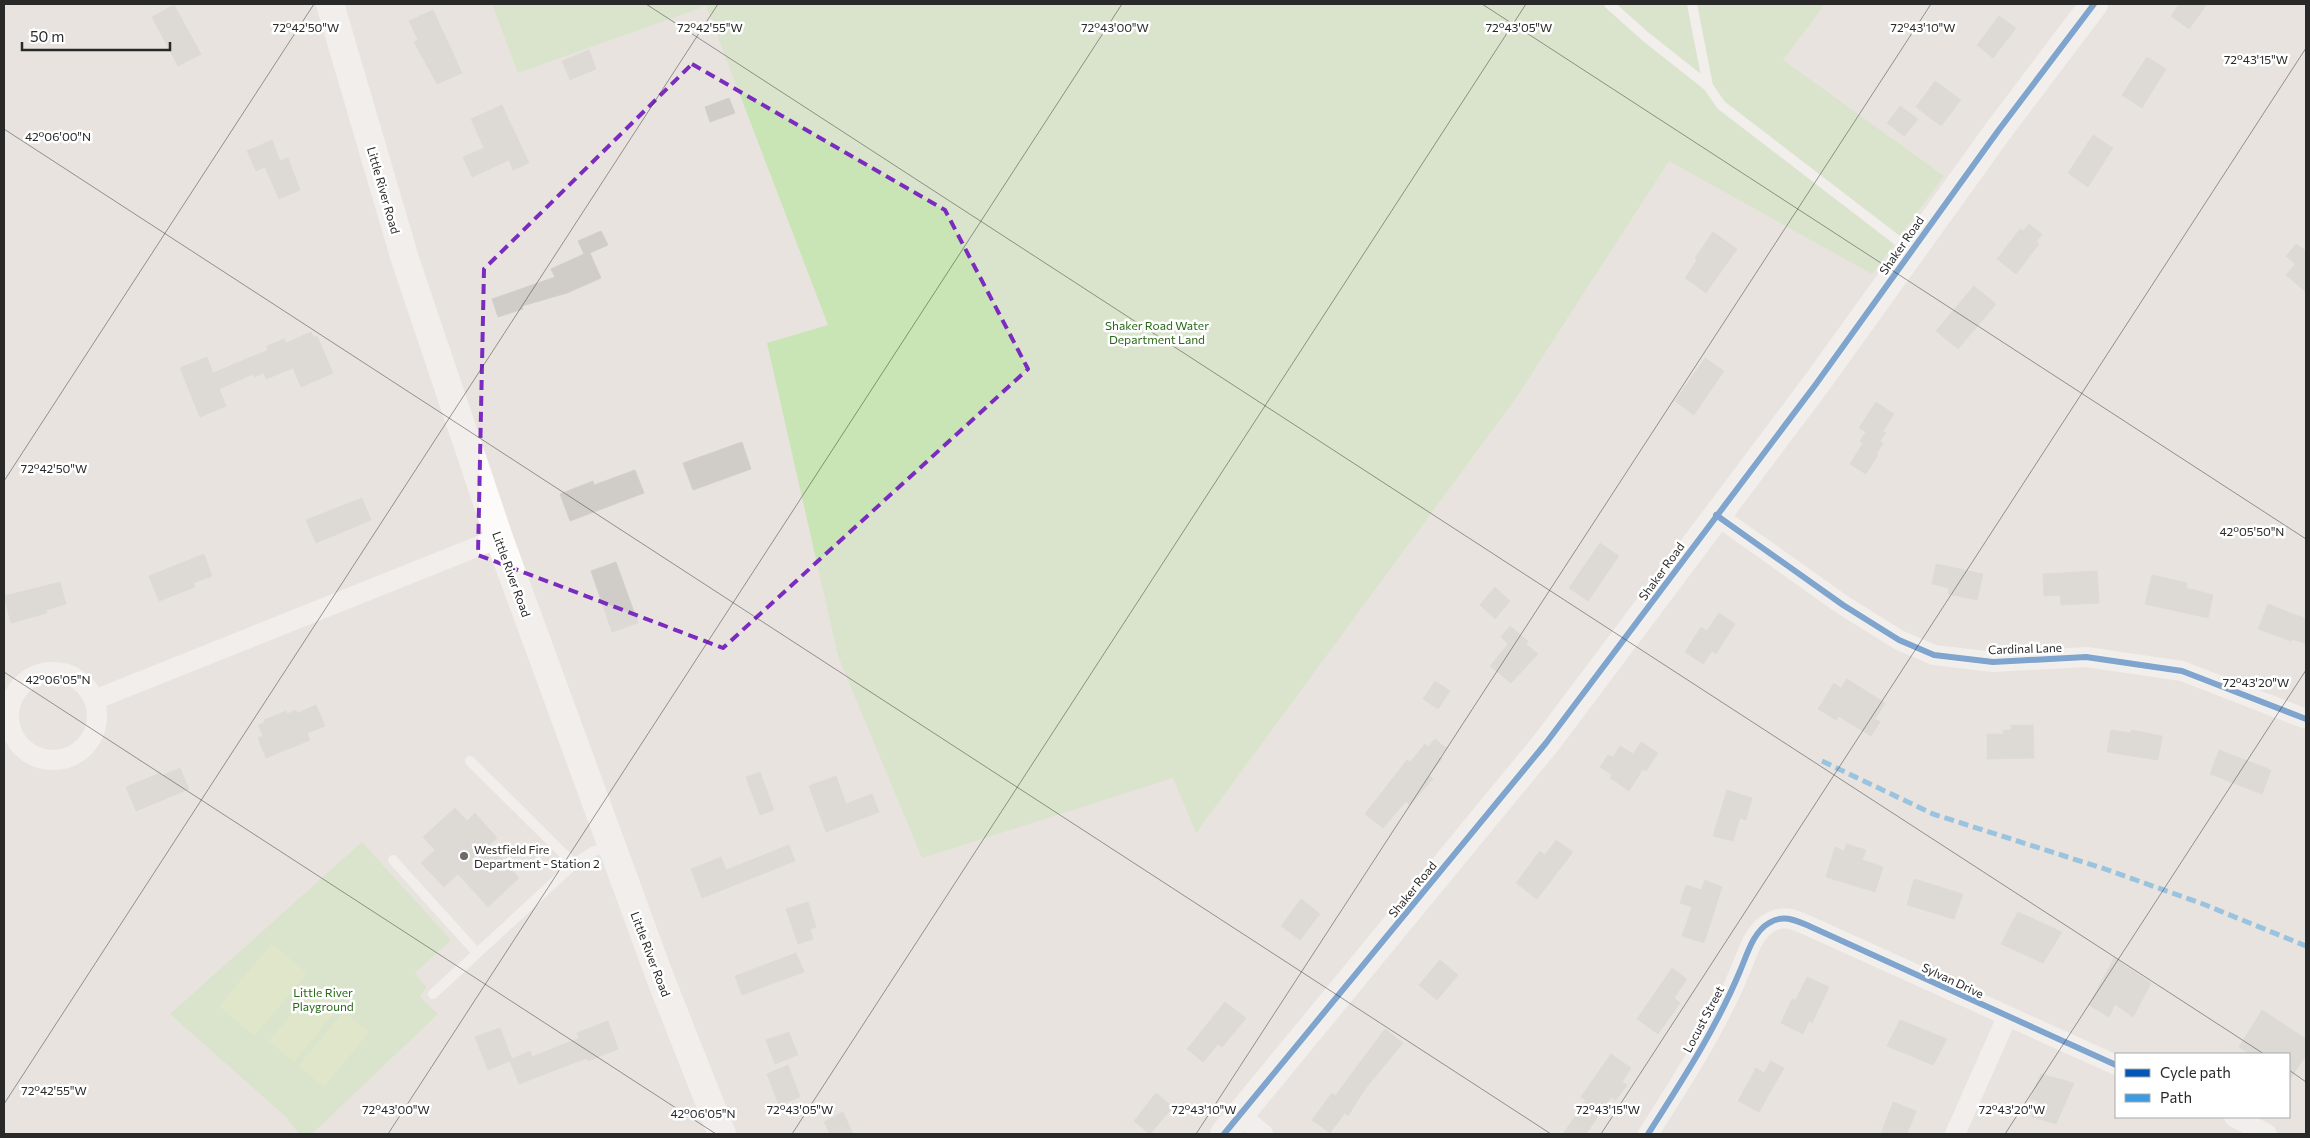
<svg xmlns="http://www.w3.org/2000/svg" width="2310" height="1138" viewBox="0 0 2310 1138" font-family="Commissioner,sans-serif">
<rect width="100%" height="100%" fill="#e8e3de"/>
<!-- green -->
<g fill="#c9e5b5">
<polygon points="492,4 1825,4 1783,60 1944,176 1872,274 1669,161 1516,398 1196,833 1173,778 922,858 838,656 767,343 828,325 706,6 518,73"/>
<polygon points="362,842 451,940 415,973 426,987 420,997 438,1014 312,1134 299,1134 285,1116 170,1014"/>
</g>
<!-- pitch -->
<g fill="#d5e9b2">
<polygon points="272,944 307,973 254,1036 219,1006"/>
<polygon points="314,986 339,1007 294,1062 269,1041"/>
<polygon points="344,1011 369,1032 324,1087 298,1066"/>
</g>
<!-- building -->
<g fill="#d0cdc9" stroke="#d3cfca">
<polygon points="2179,4 2207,4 2189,29 2171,16"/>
<polygon points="174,5 201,54 178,66 152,17"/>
<polygon points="433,10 462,73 437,84 414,42 418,40 409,21"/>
<polygon points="1999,16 2016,28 1993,58 1977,45"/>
<polygon points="589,50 596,69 570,80 562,61"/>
<polygon points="2147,57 2166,69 2142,108 2122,95"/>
<polygon points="1935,81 1961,100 1941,126 1916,107"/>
<polygon points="729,98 735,113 710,122 705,107"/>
<polygon points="502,105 529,163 513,170 509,160 472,177 463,157 484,148 471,119"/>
<polygon points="1900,106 1918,119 1904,136 1887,123"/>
<polygon points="2093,135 2113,148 2088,187 2068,173"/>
<polygon points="272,140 280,161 288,158 300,190 279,199 265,167 256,171 247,151"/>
<polygon points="2029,224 2042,234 2036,242 2039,244 2016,274 1997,259 2020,229 2023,231"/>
<polygon points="601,231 608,245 590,253 601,278 567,293 522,306 523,309 498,317 492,299 555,277 551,269 584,254 578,241"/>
<polygon points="1713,232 1737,249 1706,293 1685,278 1697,260 1695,258"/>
<polygon points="2296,244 2306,251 2306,292 2286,275 2295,264 2286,256"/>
<polygon points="1974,286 1996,304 1958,349 1936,331"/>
<polygon points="311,332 314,338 317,336 333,373 301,387 293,368 266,379 264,373 254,377 253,374 219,389 226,406 200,417 180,368 207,357 213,373 268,350 267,346 284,339 286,343"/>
<polygon points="1705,358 1724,371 1694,415 1675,401"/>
<polygon points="1876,402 1894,414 1883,431 1886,433 1880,441 1883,443 1876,454 1878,455 1866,474 1850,464 1863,443 1860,441 1866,432 1859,428"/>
<polygon points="742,442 751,469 693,490 683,463"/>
<polygon points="635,470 644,493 570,521 560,494 593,481 594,485"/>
<polygon points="362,498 371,520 316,543 306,520"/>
<polygon points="1600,543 1619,556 1588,601 1569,588"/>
<polygon points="204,554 212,576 193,583 195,587 159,601 149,576"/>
<polygon points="616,562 638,623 612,632 591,571"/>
<polygon points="1936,564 1983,574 1977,600 1948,594 1949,588 1932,584"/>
<polygon points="2097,571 2099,603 2061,605 2060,595 2044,596 2043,574"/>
<polygon points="2152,575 2187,583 2186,588 2213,595 2208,618 2145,604"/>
<polygon points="60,582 66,604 46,610 47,613 11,623 4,596"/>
<polygon points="1495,587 1510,601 1495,619 1480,605"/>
<polygon points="2268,604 2306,619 2306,644 2292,639 2291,641 2258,629"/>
<polygon points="1719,613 1735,624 1716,654 1712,651 1703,664 1685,652 1701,627 1707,631"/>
<polygon points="1510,626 1528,641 1526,644 1538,654 1511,683 1490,666 1508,644 1501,637"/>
<polygon points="1847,679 1885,703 1875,719 1880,722 1871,736 1838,716 1836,720 1818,709 1834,683 1841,688"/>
<polygon points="1435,681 1450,691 1438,709 1423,699"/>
<polygon points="316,705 325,726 307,733 310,740 266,758 258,738 263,736 258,725 265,722 264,720 286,711 287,714 296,710 298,713"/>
<polygon points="2011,725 2033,725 2034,758 1987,759 1987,734 2004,734 2003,730 2011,730"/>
<polygon points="2111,730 2131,733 2131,730 2162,736 2158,760 2107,752"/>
<polygon points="1435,739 1446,748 1439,757 1442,759 1429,775 1433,779 1410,805 1406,801 1383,828 1365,814 1407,760 1410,762 1425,744 1428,747"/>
<polygon points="1641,742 1658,753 1646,771 1643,769 1629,791 1610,778 1612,775 1600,767 1608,755 1613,757 1620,746 1633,754"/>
<polygon points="2219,750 2271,770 2262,794 2210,774"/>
<polygon points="180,768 189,789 136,811 126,787 160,773 161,776"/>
<polygon points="760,772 774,810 760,815 746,777"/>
<polygon points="836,776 846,804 872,794 879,812 826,832 809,786"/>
<polygon points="1727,790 1752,798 1746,820 1740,818 1733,841 1713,836"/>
<polygon points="455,808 467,821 475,813 497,838 489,845 519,878 488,907 458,874 444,887 421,863 435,850 423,837"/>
<polygon points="1556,840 1573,852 1537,899 1516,883 1540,851 1545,855"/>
<polygon points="1847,844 1866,850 1862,860 1883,867 1875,892 1826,877 1835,847 1844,851"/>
<polygon points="789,845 795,861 702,898 691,869 721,857 726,870"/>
<polygon points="1914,879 1963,894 1954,919 1907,905"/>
<polygon points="1705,880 1722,887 1704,943 1682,936 1692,907 1680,903 1686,885 1701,890"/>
<polygon points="1301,899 1320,914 1300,940 1281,926"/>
<polygon points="808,902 816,927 810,929 813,939 798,944 786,909"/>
<polygon points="2018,912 2062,932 2043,963 2001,944"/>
<polygon points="796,953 804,972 742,995 735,976"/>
<polygon points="2114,958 2151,983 2133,1017 2115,1004 2109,1017 2089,1005"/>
<polygon points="1440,960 1458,975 1437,1000 1419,985"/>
<polygon points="1672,968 1687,979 1674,998 1680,1003 1658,1034 1637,1019"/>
<polygon points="1807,977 1829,987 1812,1023 1809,1021 1803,1034 1781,1023 1792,999 1796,1000"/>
<polygon points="1225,1002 1246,1018 1222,1047 1218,1044 1203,1062 1187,1049"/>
<polygon points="2262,1010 2306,1039 2306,1055 2289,1081 2289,1054 2250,1054 2239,1047"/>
<polygon points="1900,1020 1947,1039 1933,1065 1887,1046"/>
<polygon points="608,1021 618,1049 588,1061 587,1058 519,1084 510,1061 488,1070 475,1037 500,1028 512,1059 530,1051 532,1057 579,1038 577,1033"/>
<polygon points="1385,1029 1403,1043 1365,1089 1348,1116 1345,1113 1330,1133 1312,1120 1332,1093 1335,1096"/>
<polygon points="789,1032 798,1055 775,1064 766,1040"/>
<polygon points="1611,1054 1631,1068 1622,1082 1627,1085 1616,1100 1611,1097 1586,1134 1563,1134 1586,1100 1581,1097"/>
<polygon points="1771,1061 1784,1068 1759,1112 1738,1101 1756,1068 1764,1073"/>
<polygon points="788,1065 800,1097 779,1105 767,1074"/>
<polygon points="2041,1074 2074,1083 2056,1124 2032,1117 2039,1101 2030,1099"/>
<polygon points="1156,1093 1173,1107 1150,1134 1134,1121"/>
<polygon points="1893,1102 1916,1111 1907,1134 1881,1134"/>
<polygon points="843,1112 853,1134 830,1134 824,1122"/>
</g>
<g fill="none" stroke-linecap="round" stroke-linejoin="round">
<!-- lane -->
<g stroke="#fcfbfa" stroke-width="10">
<polyline points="1609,4 1646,37 1708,86 1721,105 1910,250"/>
<polyline points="1692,4 1708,86"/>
<polyline points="470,761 574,864"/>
<polyline points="393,860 477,953"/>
<polyline points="433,994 574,864 594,851 610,846"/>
</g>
<!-- street -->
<g stroke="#fcfbfa" stroke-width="20">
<polyline points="1716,515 1843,605 1899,640 1934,655 1993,662 2086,657 2182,671 2306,719"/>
<circle cx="53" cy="716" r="44"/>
<polyline points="94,700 499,538"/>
<polyline points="1240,1115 1263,1134"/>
<polyline points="2234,1117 2267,1134"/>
<path d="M 1648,1134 C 1681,1082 1716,1029 1740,971 C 1747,955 1753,932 1769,923 C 1783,914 1795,920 1809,926 L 2116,1065"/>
<polyline points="1955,1134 2007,1017"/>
</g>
<!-- secondary -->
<g stroke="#fcfbfa" stroke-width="28">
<polyline points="330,4 405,259 499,538 661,980 722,1134"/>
<polyline points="1224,1134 1546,743 1816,384 1998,131 2094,4"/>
</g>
<!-- quiet -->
<polyline stroke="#3d9ce1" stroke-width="5" stroke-dasharray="10 5" stroke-linecap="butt" points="1822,761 1933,814 2105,869 2203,904 2306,946"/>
<!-- cycleway casing -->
<g stroke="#fff" stroke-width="9">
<g id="cycleway">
<polyline points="1716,515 1843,605 1899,640 1934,655 1993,662 2086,657 2182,671 2306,719"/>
<polyline points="1224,1134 1546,743 1816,384 1998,131 2094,4"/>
<path d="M 1648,1134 C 1681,1082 1716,1029 1740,971 C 1747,955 1753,932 1769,923 C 1783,914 1795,920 1809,926 L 2116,1065"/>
</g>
</g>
<!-- cycleway -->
<use href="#cycleway" stroke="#0057b8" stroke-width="6"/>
</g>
<!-- marked area -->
<path d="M0 0H2310V1138H0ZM 692,64 L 945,210 L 1028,369 L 723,648 L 478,555 L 484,269 Z" fill="#e8e3de" fill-opacity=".55" fill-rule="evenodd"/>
<path fill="none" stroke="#7b2cbf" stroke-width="4" stroke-dasharray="10 6" stroke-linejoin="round" d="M 692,64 L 945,210 L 1028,369 L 723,648 L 478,555 L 484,269 Z"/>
<!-- ticks -->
<path fill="none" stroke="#292929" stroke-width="1" stroke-opacity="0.45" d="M 646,4 L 2264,1054M 1482,4 L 2306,539M 4,129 L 1551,1134M 4,481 L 314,4M 4,672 L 716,1134M 2289,1070 L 2306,1082M 4,1104 L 718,4M 388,1134 L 1122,4M 792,1134 L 1526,4M 1196,1134 L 1931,4M 1601,1134 L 2306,48M 2005,1134 L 2306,670"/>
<!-- markers -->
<circle fill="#6c6a68" stroke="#fff" stroke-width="2" cx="464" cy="856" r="5"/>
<g text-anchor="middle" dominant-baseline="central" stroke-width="5" stroke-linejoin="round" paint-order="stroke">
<!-- street labels -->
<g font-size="12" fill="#292929" stroke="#fff">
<text transform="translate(384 190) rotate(74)">Little River Road</text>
<text transform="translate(1901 245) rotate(-55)">Shaker Road</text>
<text transform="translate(1661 571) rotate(-54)">Shaker Road</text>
<text transform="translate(512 574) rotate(70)">Little River Road</text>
<text transform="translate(2025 648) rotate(-2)">Cardinal Lane</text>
<text transform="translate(1412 889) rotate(-51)">Shaker Road</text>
<text transform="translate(651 954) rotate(69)">Little River Road</text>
<text transform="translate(1953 980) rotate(25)">Sylvan Drive</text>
<text transform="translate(1703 1019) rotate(-62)">Locust Street</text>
</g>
<!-- park labels -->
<g font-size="12" fill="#276916" stroke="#fff">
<text x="1157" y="325">Shaker Road Water<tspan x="1157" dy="14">Department Land</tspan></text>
<text x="323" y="992">Little River<tspan x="323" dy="14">Playground</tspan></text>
</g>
<!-- poi labels -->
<g font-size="12" fill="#292929" stroke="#fff" text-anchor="start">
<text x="474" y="849">Westfield Fire<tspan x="474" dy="14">Department - Station 2</tspan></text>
</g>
</g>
<g font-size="12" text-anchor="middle" fill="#292929" stroke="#fff" stroke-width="5" stroke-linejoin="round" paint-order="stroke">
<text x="306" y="32">72°42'50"W</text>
<text x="710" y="32">72°42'55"W</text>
<text x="1115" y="32">72°43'00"W</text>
<text x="1519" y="32">72°43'05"W</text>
<text x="1923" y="32">72°43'10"W</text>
<text x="2256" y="64">72°43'15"W</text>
<text x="58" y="141">42°06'00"N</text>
<text x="54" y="473">72°42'50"W</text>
<text x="2252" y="536">42°05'50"N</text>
<text x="58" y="684">42°06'05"N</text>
<text x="2256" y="687">72°43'20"W</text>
<text x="54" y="1095">72°42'55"W</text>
<text x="396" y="1114">72°43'00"W</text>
<text x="800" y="1114">72°43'05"W</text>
<text x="1204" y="1114">72°43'10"W</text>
<text x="1608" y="1114">72°43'15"W</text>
<text x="2012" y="1114">72°43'20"W</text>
<text x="703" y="1118">42°06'05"N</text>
</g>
<!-- border -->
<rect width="2310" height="1138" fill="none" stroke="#292929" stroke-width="10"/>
<!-- legend -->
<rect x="2115" y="1053" width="175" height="65" fill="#ffffff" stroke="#a9a9a9"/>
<rect x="2125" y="1069" width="25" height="8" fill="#0057b8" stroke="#a9a9a9"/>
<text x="2160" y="1078" font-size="15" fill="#292929">Cycle path</text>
<rect x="2125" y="1094" width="25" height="8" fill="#3d9ce1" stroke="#a9a9a9"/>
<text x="2160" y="1103" font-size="15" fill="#292929">Path</text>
<!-- scale -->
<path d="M22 42v8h148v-8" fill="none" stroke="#292929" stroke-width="2.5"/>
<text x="30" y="42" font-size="15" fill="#292929" stroke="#ffffff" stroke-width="4" paint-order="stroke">50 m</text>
</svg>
